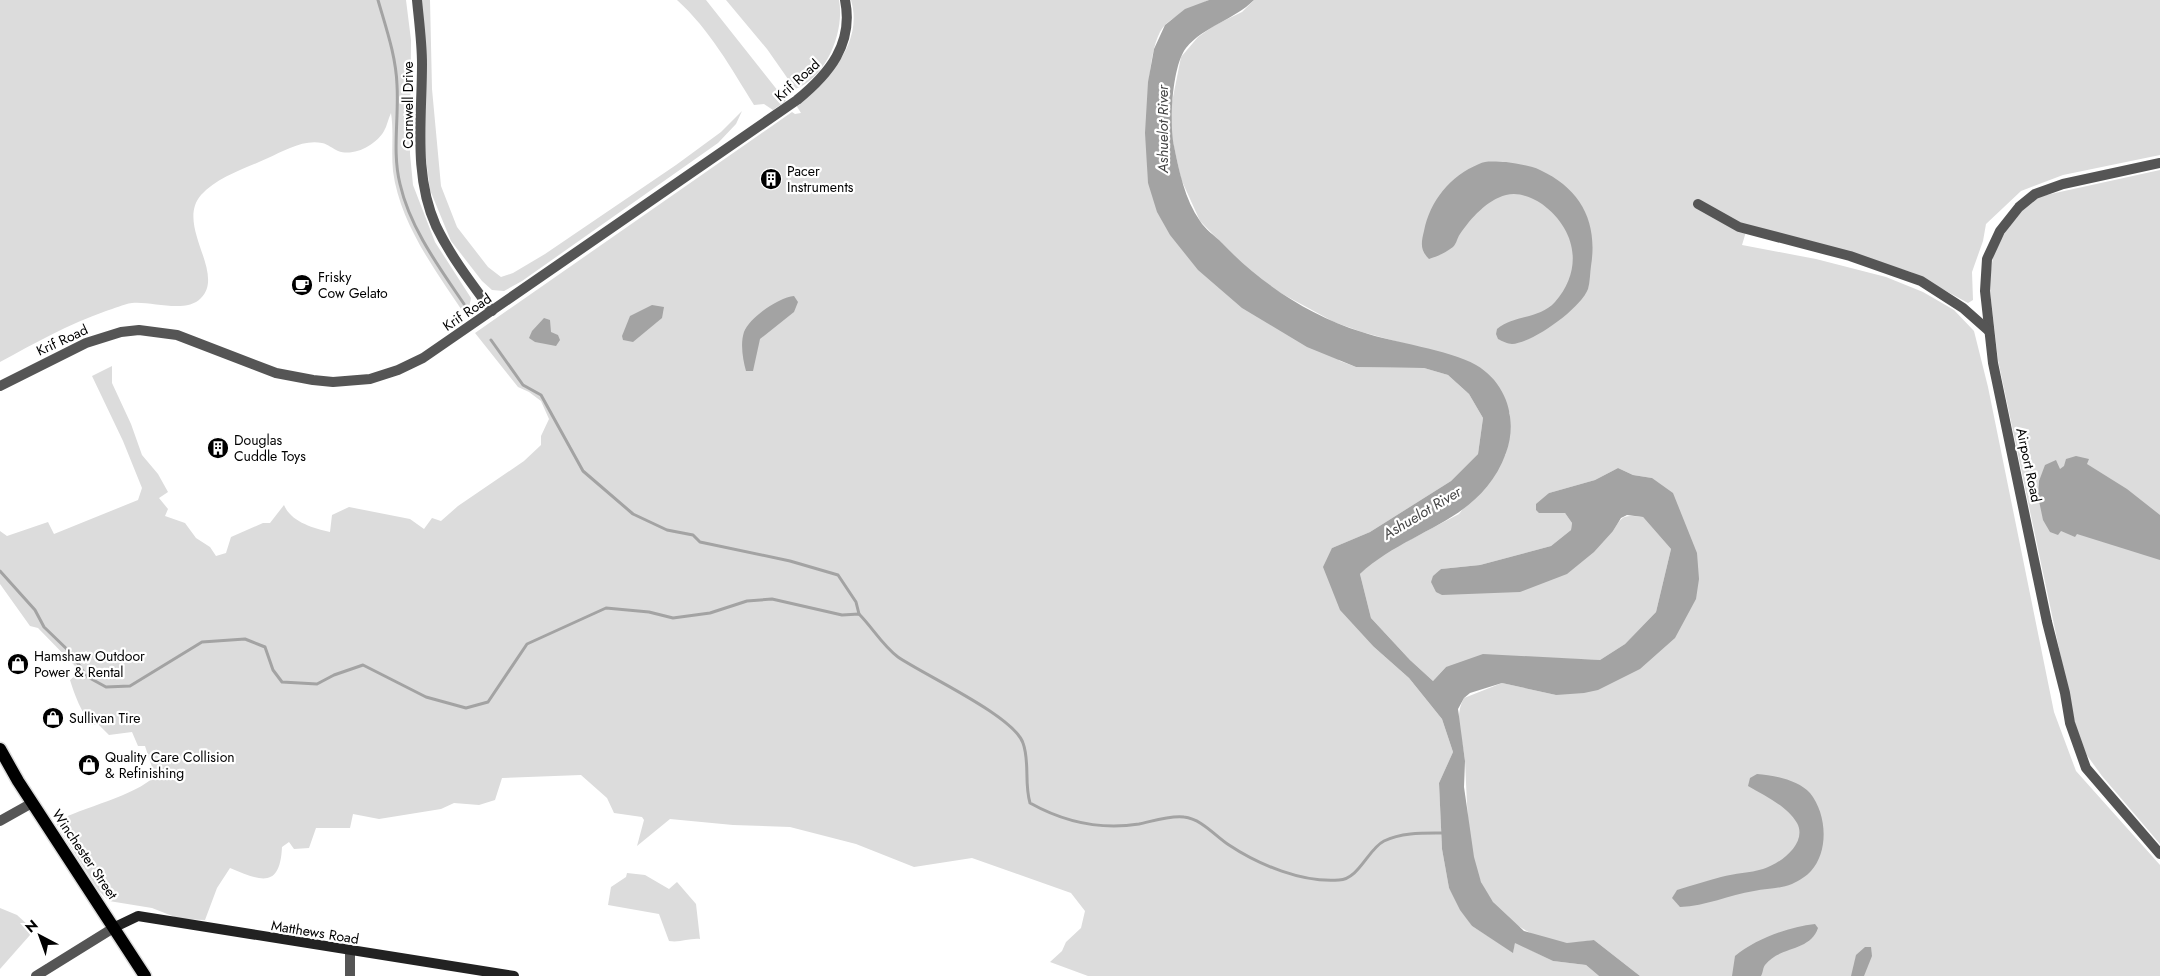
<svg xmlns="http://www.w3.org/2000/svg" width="2160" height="976" viewBox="0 0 2160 976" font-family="Jost,sans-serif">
<rect width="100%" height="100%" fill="#fff"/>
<!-- green -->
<g fill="#dcdcdc">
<path d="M 0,0 L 406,0 L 411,40 L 410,154 L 413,185 L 435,242 L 471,298 L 467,318 C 438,274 400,225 393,171 C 391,152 394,132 391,113 C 388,119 387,126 384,131 C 376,145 354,157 338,151 C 333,149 328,144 322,143 C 304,139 283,151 268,158 C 247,168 217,177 201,195 C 175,225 226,273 201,298 C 186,314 152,301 132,303 C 123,304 114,309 106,311 C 69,324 35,343 0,362 Z"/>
<polygon points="419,0 430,0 432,89 441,186 457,227 488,267 501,277 513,273 545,254 676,165 721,132 742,111 736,124 718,143 522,281 504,291 492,290 482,281 451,241 430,190 424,144"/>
<path d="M 677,0 L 706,0 L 786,101 L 773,110 L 764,104 L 754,105 C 731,68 710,30 677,0 Z"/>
<path d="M 726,0 L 839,0 C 845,32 826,78 795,89 L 767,49 Z"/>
<path d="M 851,0 L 1209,0 C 1197,5 1174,16 1165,25 C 1142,49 1148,149 1148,183 L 1340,361 L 1356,367 L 1424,368 L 1448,375 L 1469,394 L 1483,418 L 1478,454 L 1451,481 L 1370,532 L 1332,548 L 1374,647 L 1409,678 L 1442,719 L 1453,752 L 1439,783 L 1442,849 L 1449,888 L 1472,926 L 1513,952 L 1515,942 L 1553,961 L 1586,965 L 1599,976 L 1088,976 L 1050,962 L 1062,951 L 1066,942 L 1081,928 L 1085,911 L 1071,893 L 972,858 L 914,867 L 856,844 L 790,827 L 733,825 L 670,819 L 637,846 L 644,820 L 642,817 L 614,813 L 607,798 L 581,775 L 502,778 L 495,800 L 479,805 L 454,803 L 441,809 L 379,819 L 353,814 L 350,828 L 316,828 L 309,848 L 294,849 L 289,842 L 282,847 C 280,889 261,881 230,868 L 217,888 L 205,920 L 180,919 L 152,908 L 109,901 L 98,890 L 55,822 C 83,807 135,796 155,776 L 145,746 L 138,746 L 132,732 L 109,735 L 99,725 L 92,725 C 81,712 75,696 70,680 L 76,675 L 76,667 L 38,628 L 30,626 L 0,584 L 0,531 L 7,536 L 48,522 L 54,534 L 138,500 L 142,488 L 123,441 L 92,376 L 112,366 L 112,383 L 131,424 L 142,455 L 158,474 L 168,492 L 159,498 L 168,509 L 165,516 L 185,523 L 196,538 L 210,547 L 216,556 L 226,553 L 231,537 L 263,523 L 270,523 L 284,505 C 291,522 313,528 330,532 L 332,515 L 349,507 L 410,519 L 424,529 L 432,518 L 441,521 L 458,506 L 524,461 L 541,445 L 541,436 L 549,419 L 541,401 L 529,392 L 518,387 L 475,333 L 792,112 L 795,114 L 801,113 L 796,105 C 827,81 864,44 851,0 Z"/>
<path d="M 1254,0 L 2160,0 L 2160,155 L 2063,175 L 2021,191 L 1986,224 L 1983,241 L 1972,272 L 1973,300 L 1968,303 L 1911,272 L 1748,225 L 1742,245 L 1816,259 L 1886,277 L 1923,292 L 1954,310 L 1974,331 L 1988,387 L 2054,712 L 2076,771 L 2160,865 L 2160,976 L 1640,976 L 1594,940 C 1585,941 1576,943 1567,943 C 1531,941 1495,915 1481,882 C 1467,849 1467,797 1465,761 C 1463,739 1453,717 1464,698 L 1502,683 L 1556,695 L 1695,599 L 1652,478 L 1633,475 L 1618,468 L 1595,480 L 1549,493 L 1539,513 L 1565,513 L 1572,523 L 1571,530 L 1551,546 L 1480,565 L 1441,569 L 1431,582 L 1613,531 C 1623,514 1624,515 1643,517 L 1671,549 L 1656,612 L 1625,644 L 1600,660 L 1546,658 L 1446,667 L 1433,681 L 1410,660 L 1371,618 L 1360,574 L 1379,556 L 1459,514 L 1506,454 L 1510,413 L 1446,355 L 1362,332 L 1334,322 L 1275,290 L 1246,268 L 1200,221 L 1181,179 L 1171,133 L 1171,107 L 1181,57 L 1198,37 L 1215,25 L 1242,12 Z"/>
<polygon points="2160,170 2160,844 2102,776 2086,754 2075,724 1998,360 1989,282 1994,251 2014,218 2037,197"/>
<path d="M 627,873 L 645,875 L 669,889 L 677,882 L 696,904 L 700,939 C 689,938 680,943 669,941 L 659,914 L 608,905 L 611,887 L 626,877 Z"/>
<polygon points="0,908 17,915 29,926 30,935 0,969"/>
</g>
<!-- water -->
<g fill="#a3a3a3">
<path d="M 1209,0 L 1254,0 C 1234,20 1204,26 1186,48 C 1172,66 1169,124 1174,146 C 1179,171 1185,200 1200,221 C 1205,229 1215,236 1222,243 C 1260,283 1308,315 1362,332 C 1394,343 1448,349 1476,365 C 1507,383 1518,420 1506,453 C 1480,524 1409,528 1360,574 L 1371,618 L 1410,660 L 1433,681 L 1446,667 L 1483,654 L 1600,660 L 1625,644 L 1656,612 L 1671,549 L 1643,517 L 1627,515 L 1621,518 L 1613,531 L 1594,552 L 1567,574 L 1520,592 L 1442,595 L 1436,592 L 1431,582 L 1433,576 L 1441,569 L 1480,565 L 1551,546 L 1571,530 L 1572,523 L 1565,513 L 1539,513 L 1536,510 L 1536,504 L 1549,493 L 1595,480 L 1618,468 L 1633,475 L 1652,478 L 1673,493 L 1697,553 L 1699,579 L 1696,599 L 1675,638 L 1640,669 L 1598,690 L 1584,693 L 1556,695 L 1502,683 L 1470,693 L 1464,698 L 1458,709 L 1465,761 L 1464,787 L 1474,857 L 1481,882 L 1493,902 L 1524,931 L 1567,943 L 1594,940 L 1640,976 L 1599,976 L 1586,965 L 1553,961 L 1515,943 L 1513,953 L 1472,926 L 1460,910 L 1449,888 L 1442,849 L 1439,783 L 1453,752 L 1442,719 L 1409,678 L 1374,647 L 1340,610 L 1323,567 L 1332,548 L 1370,532 L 1451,481 L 1478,454 L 1483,418 L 1469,394 L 1448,375 L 1424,368 L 1356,367 L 1307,347 L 1242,308 L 1198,270 L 1170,235 L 1157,212 L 1148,183 L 1145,133 L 1148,82 L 1154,49 L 1165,25 L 1185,9 Z"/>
<path d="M 1506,162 C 1517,164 1530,165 1540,170 C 1581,189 1598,222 1591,266 C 1590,273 1590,282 1588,289 C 1581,308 1533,343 1512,344 C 1508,344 1502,341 1498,339 L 1496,334 L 1497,329 C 1514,315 1540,319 1555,302 C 1584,269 1576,229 1542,204 C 1531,197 1519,192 1506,195 C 1487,200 1471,218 1460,234 C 1457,238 1457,243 1453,247 C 1445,253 1438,256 1429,259 C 1420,250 1421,243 1424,231 C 1430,201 1450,176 1479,164 C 1486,160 1498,162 1506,162 Z"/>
<path d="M 794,296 L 798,302 L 794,312 L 760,339 L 753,371 L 746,371 C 743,360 740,344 744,332 C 749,318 779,297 794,296 Z"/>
<polygon points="652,305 664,307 662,318 633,342 623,340 622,336 630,316"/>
<polygon points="544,318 550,320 551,332 558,335 560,340 556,346 535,342 529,338 532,331"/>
<polygon points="2076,456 2089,459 2087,464 2127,489 2160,515 2160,560 2077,534 2075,537 2061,531 2058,535 2050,532 2043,520 2038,496 2039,481 2045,465 2056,460 2060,469 2064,466 2066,459"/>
<path d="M 1757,774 C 1773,775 1798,780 1810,793 C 1827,814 1829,851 1811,871 C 1807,876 1798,881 1792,884 C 1780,889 1767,888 1754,891 C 1729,895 1706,906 1680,907 L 1672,898 L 1677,890 C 1692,885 1707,881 1721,877 C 1735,873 1750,873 1763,869 C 1780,864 1808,843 1797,823 C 1787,806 1765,796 1748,786 L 1750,778 Z"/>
<path d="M 1815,924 L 1818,928 C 1810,952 1779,946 1765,965 C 1763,967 1763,973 1761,976 L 1732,976 L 1735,956 C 1756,939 1788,927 1815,924 Z"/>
<polygon points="1865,947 1871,947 1872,956 1864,976 1851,976 1856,955"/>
</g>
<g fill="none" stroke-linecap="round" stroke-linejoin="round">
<!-- stream -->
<g stroke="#a3a3a3" stroke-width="3">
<path d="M 378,0 C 386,28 396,56 397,85 C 399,118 392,152 400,184 C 410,228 439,267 464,304"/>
<polyline points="491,340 523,385 541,395 583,471 633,514 667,530 693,535 700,542 790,561 838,575 856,602 859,614"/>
<path d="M 0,571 L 35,610 L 44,627 L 73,655 L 86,676 L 106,687 L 130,686 L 202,642 L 245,639 L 265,647 L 273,670 L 282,682 L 317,684 L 334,675 L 363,665 L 426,697 L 466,708 L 488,702 L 527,644 L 606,608 L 649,612 L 673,618 L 710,613 L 747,601 L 772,599 L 842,615 L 859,614 C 872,627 883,646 898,657 C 924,675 1014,716 1023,743 C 1030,762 1024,783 1030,803 C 1064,822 1101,830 1139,824 C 1153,821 1171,815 1184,817 C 1202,819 1215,836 1229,845 C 1259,865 1303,883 1339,880 C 1359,879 1368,849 1384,841 C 1402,832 1424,833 1444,833"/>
</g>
<!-- primary casing -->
<g stroke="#dbdbdb" stroke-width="15">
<polyline id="primary" points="0,749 18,781 145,976"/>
</g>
<!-- street -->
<g stroke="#555" stroke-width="10">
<path d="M 417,0 C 419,21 422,43 422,64 C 422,118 413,175 436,226 C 451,257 472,284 492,311"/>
<polyline points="2160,163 2063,184 2035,194 2019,207 2000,231 1987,259 1985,291 1993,363 2047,622 2065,693 2070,723 2086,768 2160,854"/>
<polyline points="1698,204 1739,227 1850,256 1921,281 1963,308 1989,331"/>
<path d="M 0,386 L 86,343 L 121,332 L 139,330 L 177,335 L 276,373 L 313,380 L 333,382 L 370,379 L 398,370 L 423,358 L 797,100 C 829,74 854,44 845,0"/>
<polyline points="0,821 32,803"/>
<polyline points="350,951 350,976"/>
<polyline points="36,976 115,927"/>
</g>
<!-- secondary -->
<polyline stroke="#222" stroke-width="10" points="115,927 138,916 514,976"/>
<!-- primary -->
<use href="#primary" stroke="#000" stroke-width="12"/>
</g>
<!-- icons -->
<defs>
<g id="building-disc" transform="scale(1.125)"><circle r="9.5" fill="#000" stroke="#fff"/><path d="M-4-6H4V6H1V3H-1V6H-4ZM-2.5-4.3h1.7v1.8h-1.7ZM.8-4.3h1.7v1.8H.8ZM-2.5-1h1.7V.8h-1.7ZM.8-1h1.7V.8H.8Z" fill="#fff"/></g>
<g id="cafe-disc" transform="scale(1.125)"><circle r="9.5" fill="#000" stroke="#fff"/><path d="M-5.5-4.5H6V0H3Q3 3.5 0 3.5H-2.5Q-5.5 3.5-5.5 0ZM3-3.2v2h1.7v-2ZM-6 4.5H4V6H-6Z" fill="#fff"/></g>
<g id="shop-disc" transform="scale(1.125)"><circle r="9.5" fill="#000" stroke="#fff"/><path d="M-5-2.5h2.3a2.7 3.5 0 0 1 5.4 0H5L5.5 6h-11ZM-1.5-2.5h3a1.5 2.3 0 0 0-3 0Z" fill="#fff"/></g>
</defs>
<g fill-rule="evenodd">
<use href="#building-disc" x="771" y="179"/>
<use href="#cafe-disc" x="302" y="285"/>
<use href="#building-disc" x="218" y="448"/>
<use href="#shop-disc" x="18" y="664"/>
<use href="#shop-disc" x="53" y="718"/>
<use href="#shop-disc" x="89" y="765"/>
</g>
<g text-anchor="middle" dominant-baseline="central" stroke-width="4.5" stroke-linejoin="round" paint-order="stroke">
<!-- street labels -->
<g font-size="14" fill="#000" stroke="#fff">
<text transform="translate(797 80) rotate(-42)">Krif Road</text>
<text transform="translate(408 105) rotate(-90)">Cornwell Drive</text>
<text transform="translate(467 312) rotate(-34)">Krif Road</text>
<text transform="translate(62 340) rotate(-25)">Krif Road</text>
<text transform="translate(2029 465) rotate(78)">Airport Road</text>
<text transform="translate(85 854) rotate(56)">Winchester Street</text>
<text transform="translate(315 932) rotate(9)">Matthews Road</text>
</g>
<!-- poi labels -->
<g font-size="14" fill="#000" stroke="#fff" text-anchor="start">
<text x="787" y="171">Pacer<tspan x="787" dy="16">Instruments</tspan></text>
<text x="318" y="277">Frisky<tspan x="318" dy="16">Cow Gelato</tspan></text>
<text x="234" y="440">Douglas<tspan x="234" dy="16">Cuddle Toys</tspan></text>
<text x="34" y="656">Hamshaw Outdoor<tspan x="34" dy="16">Power &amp; Rental</tspan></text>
<text x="69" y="718">Sullivan Tire</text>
<text x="105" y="757">Quality Care Collision<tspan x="105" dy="16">&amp; Refinishing</tspan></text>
</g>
<!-- water labels -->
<g font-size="15" font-style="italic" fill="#444" stroke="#fff">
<text transform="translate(1163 129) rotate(-90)">Ashuelot River</text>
<text transform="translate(1422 513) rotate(-31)">Ashuelot River</text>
</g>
</g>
<!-- north arrow -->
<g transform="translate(40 936) rotate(319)" stroke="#ffffff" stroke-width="4" paint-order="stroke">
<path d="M0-4L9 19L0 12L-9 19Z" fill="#000000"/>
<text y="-8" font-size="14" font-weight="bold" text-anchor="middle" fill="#000000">N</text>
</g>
</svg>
